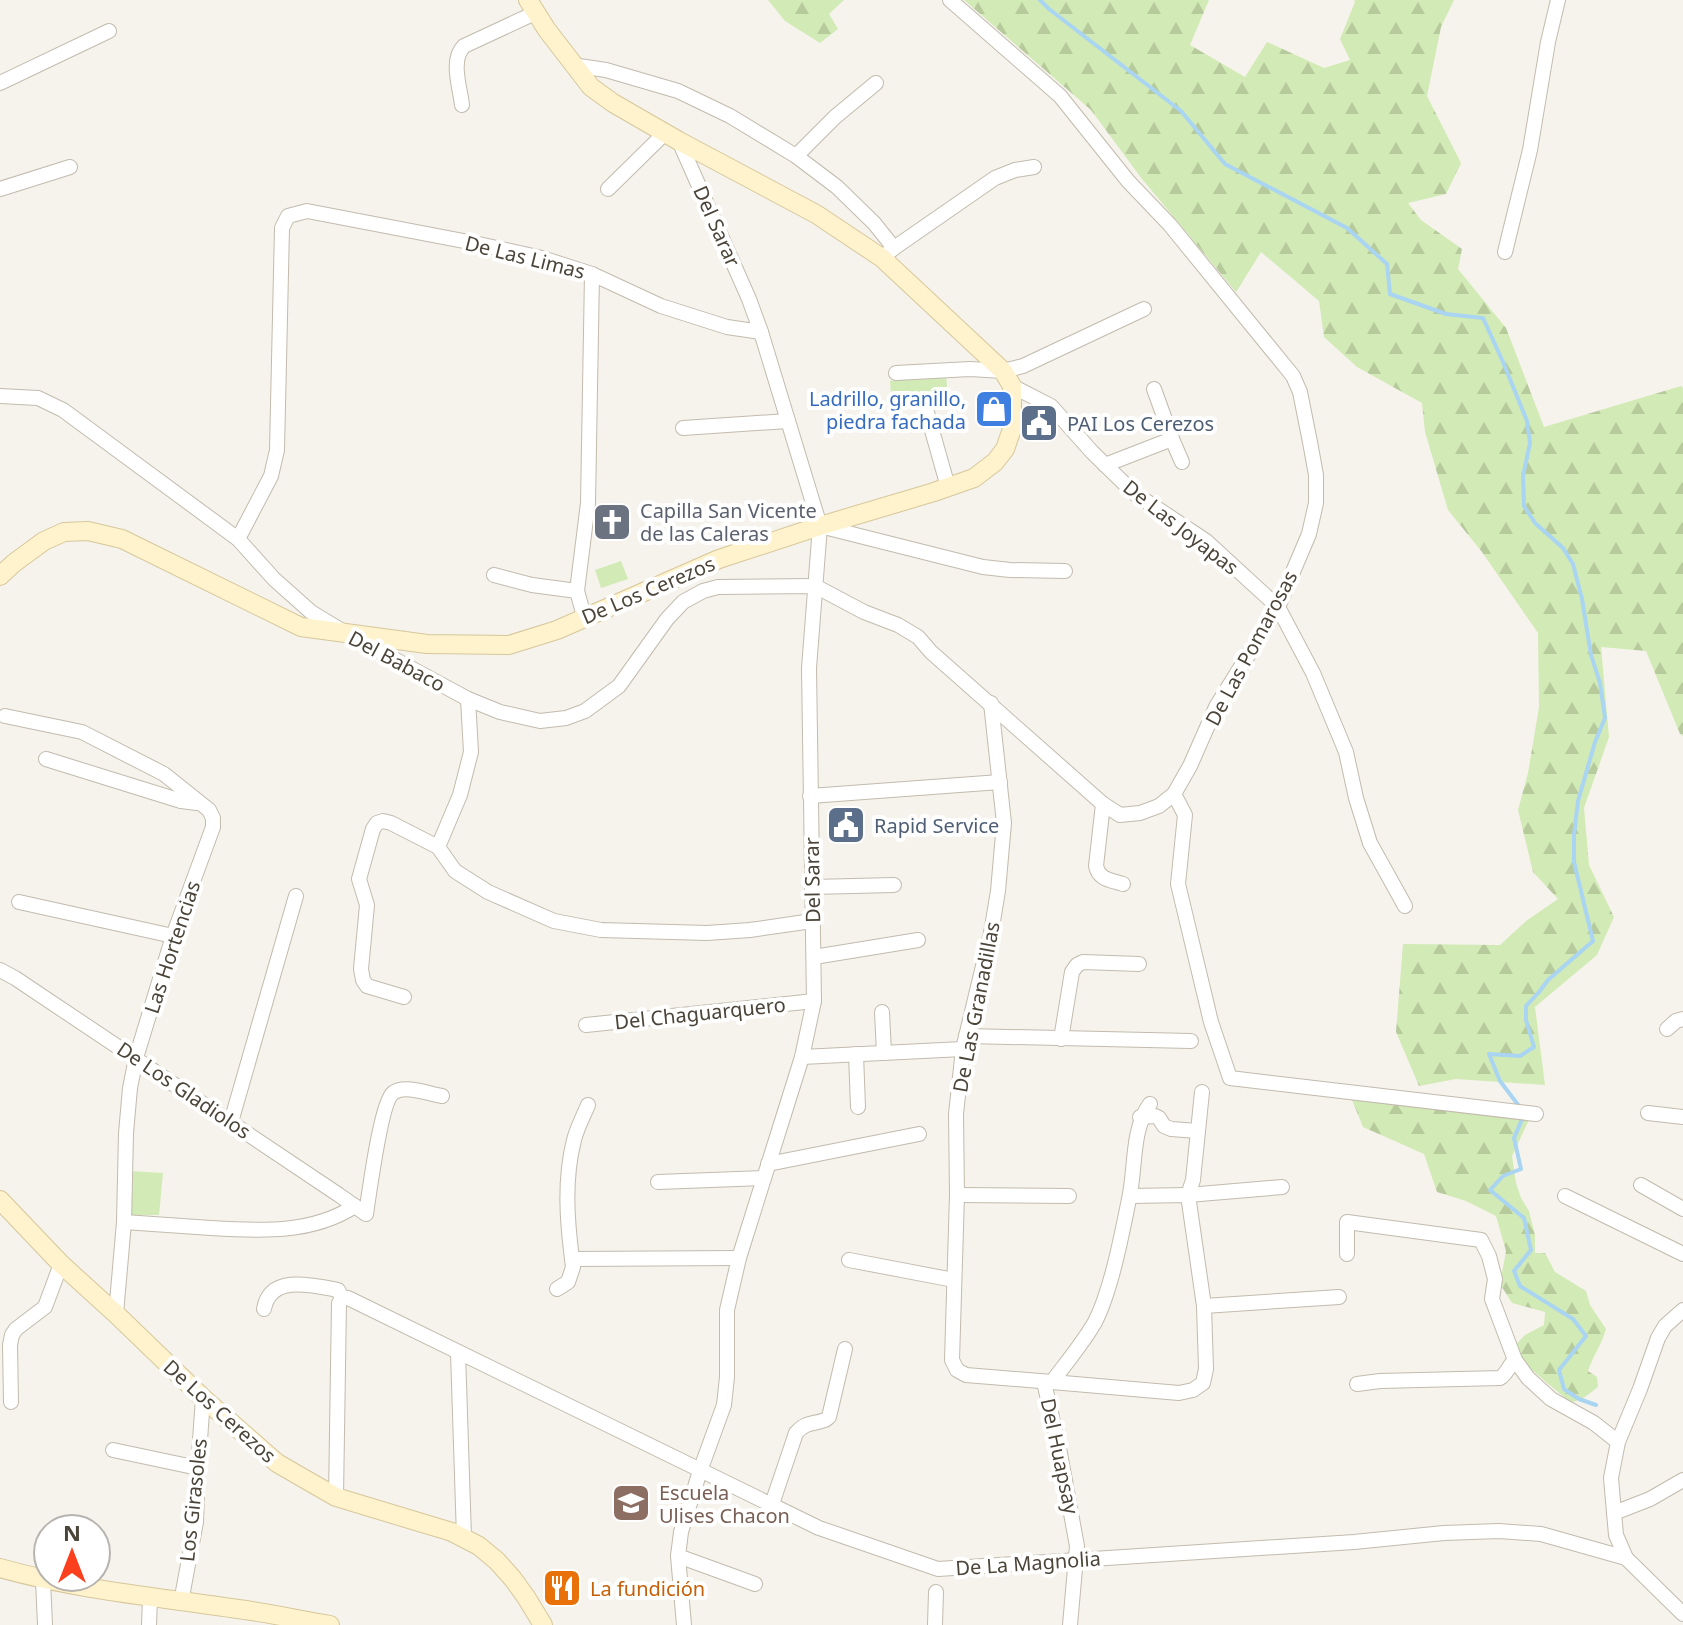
<svg xmlns="http://www.w3.org/2000/svg" width="1683" height="1625" viewBox="0 0 1683 1625" font-family="'Noto Sans',sans-serif">
<defs>
<pattern id="forest-firs" width="22" height="20" patternUnits="userSpaceOnUse" patternTransform="scale(2)"><rect width="22" height="20" fill="#d2eab5"/><path d="M5 1l3.5 6h-7zM16 11l3.5 6h-7z" fill="#b6ca9c"/></pattern>
</defs>
<rect width="100%" height="100%" fill="#f6f3ec"/>
<!-- forest -->
<g fill="url(#forest-firs)">
<polygon points="768,0 844,0 829,14 838,29 820,43 785,21"/>
<polygon points="964,0 1209,0 1190,45 1245,77 1267,42 1324,68 1350,60 1340,39 1355,2 1354,0 1454,0 1441,27 1427,96 1461,163 1446,194 1408,203 1421,220 1462,249 1458,269 1506,328 1544,427 1681,386 1683,388 1683,736 1680,734 1646,651 1601,647 1609,737 1584,808 1589,865 1614,917 1597,955 1535,1007 1545,1085 1456,1079 1419,1086 1396,1032 1403,944 1500,945 1526,921 1558,899 1533,872 1518,810 1528,773 1539,707 1538,633 1482,552 1448,510 1425,432 1422,403 1357,367 1324,337 1319,301 1261,252 1236,292 1142,179 1091,110"/>
<path d="M 1352,1100 L 1529,1120 L 1512,1156 L 1516,1183 L 1521,1198 L 1529,1211 L 1535,1235 L 1535,1253 L 1545,1253 L 1555,1272 L 1586,1291 L 1590,1305 L 1606,1329 C 1602,1344 1593,1356 1588,1371 L 1597,1377 L 1598,1387 L 1585,1397 L 1571,1403 L 1526,1365 L 1516,1344 L 1525,1335 L 1544,1325 L 1545,1312 L 1512,1303 L 1500,1284 L 1506,1251 L 1496,1216 L 1466,1201 L 1437,1192 L 1424,1154 L 1363,1127 Z"/>
</g>
<!-- green -->
<g fill="#d2eab5">
<polygon points="946,375 948,399 892,405 890,381"/>
<polygon points="621,561 628,579 601,588 595,570"/>
<polygon points="130,1171 163,1173 159,1215 130,1215"/>
</g>
<g fill="none" stroke-linecap="round" stroke-linejoin="round">
<!-- stream -->
<g stroke="#a9d4f2" stroke-width="4">
<polyline points="1040,0 1049,9 1181,111 1225,164 1347,228 1387,264 1390,294 1446,314 1483,318 1503,362 1527,421 1530,443 1523,476 1524,506 1535,523 1563,548 1573,564 1582,599 1591,655 1600,683 1605,718 1595,742 1578,801 1574,835 1574,862 1593,941 1548,980 1539,992 1526,1006 1526,1020 1534,1047 1520,1056 1489,1054 1500,1081 1519,1106"/>
<polyline points="1523,1117 1514,1138 1521,1169 1503,1176 1490,1190 1524,1218 1531,1250 1514,1271 1520,1286 1573,1319 1586,1336 1559,1370 1564,1389 1579,1399 1596,1405"/>
</g>
<!-- street casing -->
<g stroke="#c2bbae" stroke-width="16">
<g id="street">
<polyline points="572,65 606,70 678,91 730,116 796,156 837,187 874,223 894,248 882,258"/>
<polyline points="0,83 109,31"/>
<path d="M 462,105 C 460,87 450,60 464,46 L 535,13"/>
<polyline points="679,141 749,299 761,332 820,526 809,668 814,1001 802,1057 739,1258 727,1310 727,1377 724,1405 700,1471 681,1532 678,1556 684,1625"/>
<polyline points="796,156 835,117 876,83"/>
<polyline points="0,189 70,167"/>
<polyline points="608,189 665,133"/>
<polyline points="894,248 995,178 1015,170 1034,167"/>
<polyline points="1505,252 1530,150 1548,42 1558,0"/>
<polyline points="896,373 970,369 1003,371 1023,366 1144,309"/>
<polyline points="1012,386 1051,406 1092,452 1134,493 1206,541 1278,607 1313,673 1346,752 1356,798 1370,843 1405,906"/>
<polyline points="1154,389 1172,439 1182,462"/>
<polyline points="0,396 38,398 63,410 238,539 274,579 311,612 344,632 468,699 500,712 540,721 566,718 585,711 619,686 667,619 683,602 703,591 718,587 815,586 864,612 898,625 918,637 931,652 1103,804 1120,815 1140,813 1159,806 1174,794 1190,766 1216,707 1278,607 1309,534 1316,503 1316,475 1310,442 1300,392 1293,376 1170,225 1128,181 1060,96 950,0"/>
<polyline points="926,409 948,487"/>
<polyline points="683,428 788,421"/>
<polyline points="1105,465 1172,439"/>
<polyline points="820,526 983,567 1010,570 1065,571"/>
<polyline points="238,539 271,476 277,450 282,228 288,216 307,211 474,243 542,258 592,274 661,306 727,327 761,332"/>
<polyline points="494,575 532,585 577,591"/>
<polyline points="584,616 577,591 588,503 592,274"/>
<path d="M 991,703 L 1004,823 L 998,891 L 991,933 L 963,1049 L 956,1114 L 957,1195 L 952,1360 L 957,1370 L 966,1375 L 1052,1382 C 1066,1363 1083,1343 1095,1322 C 1111,1291 1122,1234 1129,1199 C 1136,1168 1131,1130 1150,1104"/>
<polyline points="5,716 82,732 164,774 209,810 213,818 213,827 173,936 136,1058 130,1088 126,1133 124,1222 116,1314"/>
<polyline points="46,759 181,801 197,803"/>
<polyline points="1174,794 1185,815 1178,884 1211,1022 1230,1078 1536,1114"/>
<polyline points="810,796 1000,782"/>
<path d="M 1103,804 L 1096,866 C 1099,880 1111,880 1123,884"/>
<polyline points="438,847 460,795 471,752 468,699"/>
<polyline points="812,887 894,885"/>
<polyline points="19,902 173,936"/>
<polyline points="814,957 918,940"/>
<path d="M 0,970 L 15,978 L 339,1195 L 366,1214 C 369,1195 381,1102 393,1093 C 405,1084 429,1094 442,1096"/>
<polyline points="404,997 367,986 363,980 361,969 367,905 359,879 373,829 377,823 383,821 391,823 438,847 455,871 488,892 554,921 601,930 707,933 750,930 812,921"/>
<polyline points="882,1012 884,1053"/>
<polyline points="586,1025 814,1001"/>
<polyline points="1667,1029 1676,1021 1683,1019"/>
<polyline points="966,1036 1191,1041"/>
<polyline points="1061,1039 1072,972 1077,965 1083,962 1139,964"/>
<polyline points="856,1054 858,1107"/>
<polyline points="802,1057 963,1049"/>
<polyline points="1202,1092 1193,1180 1188,1195 1282,1187"/>
<polyline points="1648,1113 1683,1117"/>
<polyline points="1140,1117 1155,1116 1159,1118 1164,1126 1171,1129 1198,1131"/>
<polyline points="231,1122 296,896"/>
<polyline points="768,1164 919,1134"/>
<polyline points="658,1182 764,1178"/>
<polyline points="1641,1185 1683,1209"/>
<polyline points="957,1195 1069,1196"/>
<polyline points="1565,1196 1683,1254"/>
<path d="M 124,1222 C 153,1224 182,1226 211,1228 C 261,1231 312,1234 355,1206"/>
<polyline points="1347,1254 1347,1222 1481,1240 1489,1256 1495,1279 1492,1299 1515,1360 1528,1378 1551,1399 1594,1423 1618,1442"/>
<path d="M 572,1259 C 567,1220 564,1179 574,1140 C 577,1128 583,1117 588,1105"/>
<polyline points="849,1260 954,1280"/>
<polyline points="557,1289 568,1282 573,1267 572,1259 739,1258"/>
<polyline points="342,1298 348,1298 819,1528 938,1569 1354,1542 1444,1533 1499,1531 1541,1534 1626,1558"/>
<polyline points="1204,1306 1339,1297"/>
<path d="M 264,1309 C 270,1274 312,1285 338,1290 L 342,1298"/>
<polyline points="1683,1310 1665,1326 1658,1338 1640,1389 1618,1442 1611,1478 1616,1535 1626,1558 1683,1614"/>
<polyline points="458,1352 464,1537"/>
<polyline points="1044,1382 1059,1448 1077,1546 1070,1625"/>
<polyline points="1052,1382 1179,1393 1193,1390 1203,1383 1206,1369 1204,1306 1188,1195 1130,1196"/>
<path d="M 1357,1384 L 1380,1381 L 1500,1378 C 1507,1374 1509,1365 1515,1360"/>
<polyline points="11,1402 10,1345 12,1335 16,1329 45,1307 61,1264"/>
<polyline points="113,1450 198,1468"/>
<polyline points="336,1497 339,1303 342,1298"/>
<path d="M 772,1504 L 796,1433 C 807,1421 811,1425 825,1420 L 829,1417 L 845,1349"/>
<polyline points="1614,1513 1650,1499 1683,1480"/>
<polyline points="678,1556 755,1584"/>
<polyline points="43,1580 45,1625"/>
<polyline points="181,1602 196,1522 198,1468 203,1398"/>
<polyline points="149,1625 150,1598"/>
<polyline points="935,1625 936,1592"/>
</g>
</g>
<!-- secondary casing -->
<g stroke="#d6c79b" stroke-width="20">
<g id="secondary">
<polyline points="0,576 14,563 44,541 64,532 88,531 122,539 301,627 427,644 509,645 557,630 719,559 820,526 934,492 974,478 995,462 1005,449 1012,429 1012,386 1003,371 882,258 816,214 679,141 613,103 591,87 547,30 528,0"/>
<polyline points="0,1200 61,1264 116,1314 203,1398 277,1463 336,1497 452,1532 479,1546 497,1561 513,1579 526,1597 543,1625"/>
<path d="M 0,1568 C 78,1590 158,1597 238,1609 C 269,1613 300,1620 330,1625"/>
</g>
</g>
<!-- street -->
<use href="#street" stroke="#fff" stroke-width="14"/>
<!-- secondary -->
<use href="#secondary" stroke="#fff3cd" stroke-width="18"/>
</g>
<!-- icons -->
<defs>
<g id="shop-square" transform="scale(2)"><rect x="-9" y="-9" width="18" height="18" rx="4" fill="#3f7fe0" stroke="#fff"/><path d="M-5-2.5h2.3a2.7 3.5 0 0 1 5.4 0H5L5.5 6h-11ZM-1.5-2.5h3a1.5 2.3 0 0 0-3 0Z" fill="#fff"/></g>
<g id="civic-square" transform="scale(2)"><rect x="-9" y="-9" width="18" height="18" rx="4" fill="#5c6f8a" stroke="#fff"/><path d="M-.6-6.5H3V-4.5H.6V-3L4-1V1h2V6H-6V1h2V-1L-.6-3ZM-1.2 2.5V6h2.4V2.5Z" fill="#fff"/></g>
<g id="church-square" transform="scale(2)"><rect x="-9" y="-9" width="18" height="18" rx="4" fill="#6b7280" stroke="#fff"/><path d="M-1.2-6h2.4v3.5h3.3v2.4h-3.3V6h-2.4V-.1h-3.3v-2.4h3.3Z" fill="#fff"/></g>
<g id="school-square" transform="scale(2)"><rect x="-9" y="-9" width="18" height="18" rx="4" fill="#8d6e63" stroke="#fff"/><path d="M0-5L7-2L0 1L-7-2ZM-4 1L0 2.5L4 1V4Q0 6-4 4Z" fill="#fff"/></g>
<g id="restaurant-square" transform="scale(2)"><rect x="-9" y="-9" width="18" height="18" rx="4" fill="#e8710a" stroke="#fff"/><path d="M-5-6h1v4h1v-4h1v4h1v-4h1v5L-1.5 .5V6h-2V.5L-5-1ZM5-6V6H3V1.5H1.5Q1.5-4 5-6Z" fill="#fff"/></g>
</defs>
<g fill-rule="evenodd">
<use href="#shop-square" x="994" y="409"/>
<use href="#civic-square" x="1039" y="423"/>
<use href="#church-square" x="612" y="522"/>
<use href="#civic-square" x="846" y="825"/>
<use href="#school-square" x="631" y="1503"/>
<use href="#restaurant-square" x="562" y="1588"/>
</g>
<g text-anchor="middle" dominant-baseline="central" stroke-width="8" stroke-linejoin="round" paint-order="stroke">
<!-- street labels -->
<g font-size="20" fill="#4b4439" stroke="#fff">
<text transform="translate(717 226) rotate(66)">Del Sarar</text>
<text transform="translate(525 257) rotate(14)">De Las Limas</text>
<text transform="translate(1181 527) rotate(38)">De Las Joyapas</text>
<text transform="translate(648 590) rotate(-23)">De Los Cerezos</text>
<text transform="translate(1251 648) rotate(-62)">De Las Pomarosas</text>
<text transform="translate(397 661) rotate(28)">Del Babaco</text>
<text transform="translate(812 880) rotate(-91)">Del Sarar</text>
<text transform="translate(172 947) rotate(-72)">Las Hortencias</text>
<text transform="translate(976 1007) rotate(-79)">De Las Granadillas</text>
<text transform="translate(700 1013) rotate(-6)">Del Chaguarquero</text>
<text transform="translate(184 1090) rotate(34)">De Los Gladiolos</text>
<text transform="translate(220 1411) rotate(42)">De Los Cerezos</text>
<text transform="translate(1060 1456) rotate(78)">Del Huapsay</text>
<text transform="translate(193 1500) rotate(-84)">Los Girasoles</text>
<text transform="translate(1028 1563) rotate(-4)">De La Magnolia</text>
</g>
<!-- shop labels -->
<g font-size="20" fill="#366cbe" stroke="#fff" text-anchor="end">
<text x="966" y="398">Ladrillo, granillo,<tspan x="966" dy="23">piedra fachada</tspan></text>
</g>
<!-- service labels -->
<g font-size="20" fill="#4e5e75" stroke="#fff" text-anchor="start">
<text x="1067" y="423">PAI Los Cerezos</text>
<text x="874" y="825">Rapid Service</text>
</g>
<!-- worship labels -->
<g font-size="20" fill="#5b616d" stroke="#fff" text-anchor="start">
<text x="640" y="510">Capilla San Vicente<tspan x="640" dy="23">de las Caleras</tspan></text>
</g>
<!-- education labels -->
<g font-size="20" fill="#785e54" stroke="#fff" text-anchor="start">
<text x="659" y="1492">Escuela<tspan x="659" dy="23">Ulises Chacon</tspan></text>
</g>
<!-- food labels -->
<g font-size="20" fill="#c56008" stroke="#fff" text-anchor="start">
<text x="590" y="1588">La fundición</text>
</g>
</g>
<!-- north arrow -->
<g transform="translate(72 1553)"><circle r="38" fill="#ffffff" stroke="#b7b4b0" stroke-width="2"/>
<path d="M0-6L14 30L0 20L-14 30Z" fill="#fc3f1d"/>
<text y="-12" font-size="22" font-weight="bold" text-anchor="middle" fill="#4b4439">N</text>
</g>
</svg>
